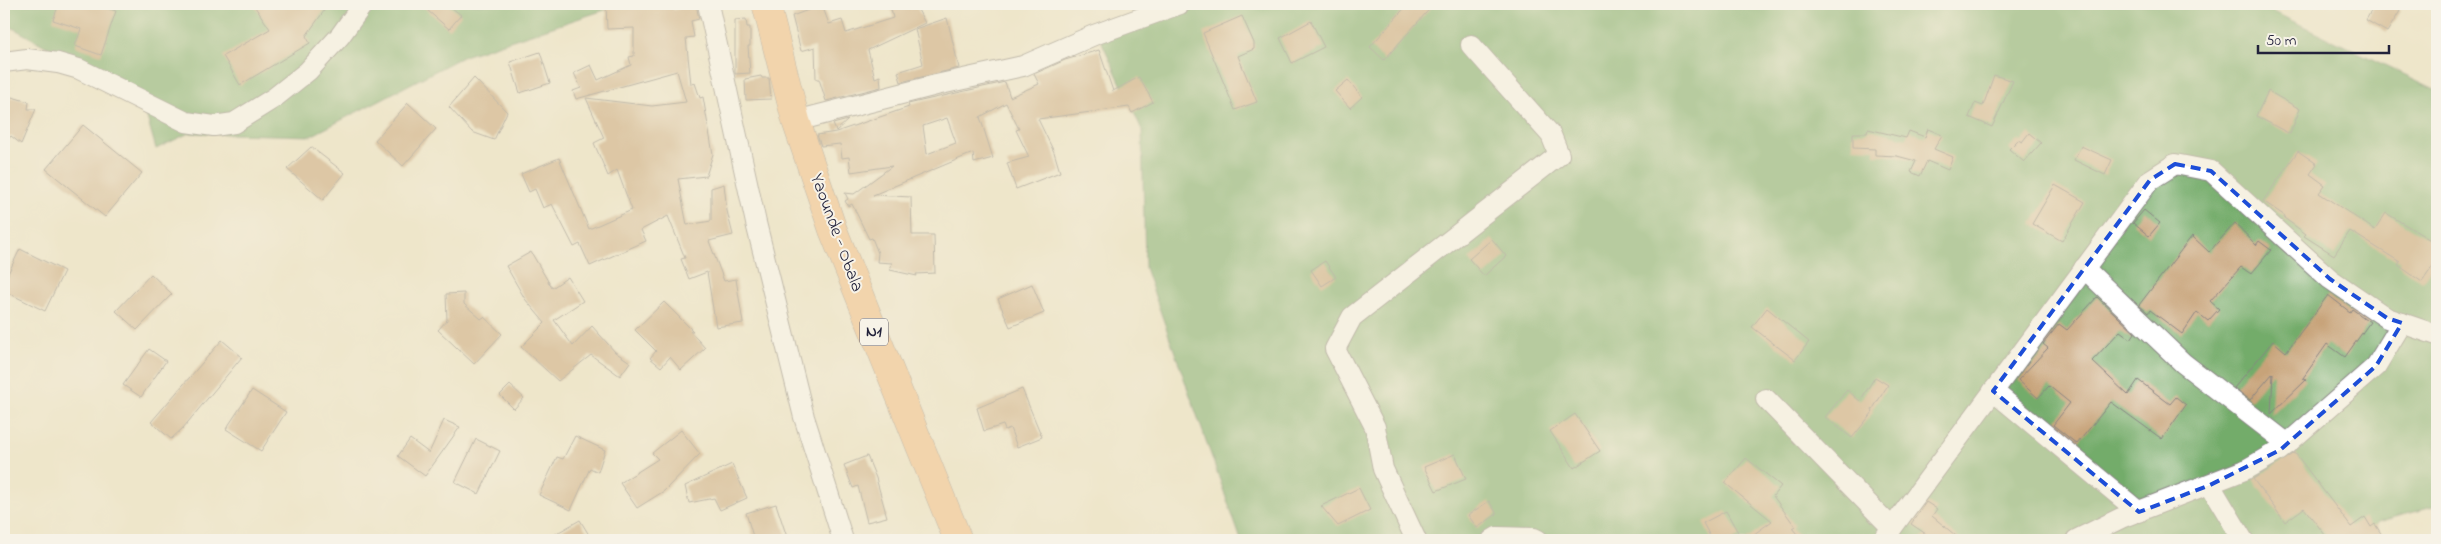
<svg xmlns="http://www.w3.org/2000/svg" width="2441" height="544" viewBox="0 0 2441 544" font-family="'Indie Flower',sans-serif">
<rect width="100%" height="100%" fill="#f7f3e8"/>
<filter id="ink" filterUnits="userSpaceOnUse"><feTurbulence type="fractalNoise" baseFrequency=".02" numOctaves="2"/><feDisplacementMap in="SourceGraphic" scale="10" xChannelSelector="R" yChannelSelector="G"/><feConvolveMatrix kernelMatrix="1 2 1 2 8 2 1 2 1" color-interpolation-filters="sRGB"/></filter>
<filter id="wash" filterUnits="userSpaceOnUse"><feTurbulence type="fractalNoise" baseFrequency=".0096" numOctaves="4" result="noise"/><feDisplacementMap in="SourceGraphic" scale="20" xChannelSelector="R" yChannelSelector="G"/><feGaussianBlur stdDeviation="1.12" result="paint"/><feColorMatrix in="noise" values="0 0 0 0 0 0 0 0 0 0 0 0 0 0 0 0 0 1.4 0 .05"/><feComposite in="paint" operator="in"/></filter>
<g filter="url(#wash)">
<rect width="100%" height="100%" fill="#eee6cb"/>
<!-- forest -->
<g fill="#73ac6a" stroke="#4a6752">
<polygon points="4,4 623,4 464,56 311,136 189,133 156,149 142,100 4,23"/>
<polygon points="1179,4 1755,4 1766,6 1767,4 2257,4 2437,90 2437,506 2377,522 2369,540 1241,540 1145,268 1142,130 1100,38"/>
</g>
<g id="blocks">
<!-- building -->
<g fill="#c7a379" fill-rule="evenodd">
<polygon points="59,4 94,4 116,11 101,55 75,46 81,29 53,20"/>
<polygon points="253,4 329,4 306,36 310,43 240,85 223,56 270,29"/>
<polygon points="420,4 447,4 461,15 449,29"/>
<polygon points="606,4 672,4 673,10 696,4 699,19 691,21 694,37 686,38 691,84 695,83 700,98 703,97 713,154 706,176 678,179 687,225 711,221 711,188 724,184 727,211 733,235 709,241 724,281 736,279 743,323 716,327 707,272 689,279 681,259 685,258 668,216 641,230 646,241 590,266 580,244 574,247 552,204 543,208 535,189 529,192 521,174 559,158 589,229 632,210 617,170 608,176 594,143 604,138 586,98 652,106 686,102 677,71 576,99 573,91 581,88 574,73 591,65 598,80 631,65 629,57 634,56 634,28 607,29"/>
<polygon points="901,4 915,4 925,23 868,50 875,78 880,76 881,87 826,101 819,79 816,79 815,47 801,51 792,16 822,5 829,24 842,20 846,33 893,18 891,9"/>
<polygon points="1408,4 1434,4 1384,60 1370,47"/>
<polygon points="2375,4 2387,4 2400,11 2387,32 2366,20"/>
<polygon points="1242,16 1254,43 1254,49 1238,56 1257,102 1235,110 1203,33"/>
<polygon points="947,18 959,68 901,82 898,72 923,64 915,29"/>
<polygon points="746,19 747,27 750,27 750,46 748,46 750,73 735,74 735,20"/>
<polygon points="1311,21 1324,47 1292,63 1280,38"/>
<path d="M 1099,50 L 1113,91 L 1139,77 L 1153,102 L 1132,113 L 1129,107 L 1038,119 L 1054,152 L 1060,172 L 1016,189 L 1007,163 L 1029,157 L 1016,130 L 1019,129 L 1006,103 L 980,117 L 993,158 L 974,163 L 973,153 L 873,195 L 911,197 L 912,235 L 934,235 L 935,273 L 916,274 L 917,276 L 890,270 L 892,263 L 877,262 L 878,253 L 872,238 L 869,239 L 852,204 L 848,206 L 845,201 L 848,199 L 845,193 L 854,194 L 892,166 L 851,172 L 849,157 L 842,158 L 840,144 L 821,146 L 817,135 L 836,132 L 909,107 L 908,104 L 1005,82 L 1010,97 L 1039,84 L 1034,74 L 1065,60 ZM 947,118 L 956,143 L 927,154 L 923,126 Z"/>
<polygon points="540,52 550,83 520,93 510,62"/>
<polygon points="1994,75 2013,81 1992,127 1969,117 1975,103 1983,106"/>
<polygon points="761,76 762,78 769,78 771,99 746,100 745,79"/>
<polygon points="474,78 507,112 494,140 472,132 449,107"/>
<polygon points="1348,80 1362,97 1350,108 1335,91"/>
<polygon points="2268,91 2300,109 2290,134 2256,116"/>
<polygon points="12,97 29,102 28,109 36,109 21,144 11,136 4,144 4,102"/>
<polygon points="408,103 436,129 403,166 375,140"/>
<polygon points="848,120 836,131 833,124"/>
<polygon points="83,125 142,173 105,217 46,169"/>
<polygon points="1868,129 1906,138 1909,131 1925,137 1928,129 1942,135 1934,149 1953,157 1948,170 1927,161 1920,176 1911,172 1916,161 1897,156 1875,155 1875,149 1853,148 1853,133 1867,133"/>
<polygon points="2029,133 2041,143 2024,162 2009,149 2018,140 2022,142"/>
<polygon points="2081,146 2112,160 2105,175 2074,160"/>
<polygon points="311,147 345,173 323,200 287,169"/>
<polygon points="2298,151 2317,164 2310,174 2325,185 2319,193 2375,230 2386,213 2437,244 2437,260 2422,282 2398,265 2400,262 2350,231 2334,255 2304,236 2306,234 2284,218 2285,216 2263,201"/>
<polygon points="2055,185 2085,202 2062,241 2032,224"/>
<polygon points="2144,210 2160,223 2149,236 2133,223"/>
<polygon points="2235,223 2256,245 2259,241 2271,250 2251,274 2241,267 2210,301 2219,309 2208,321 2197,312 2182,334 2150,310 2148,313 2139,305 2192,236 2209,252"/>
<polygon points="1492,239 1506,256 1484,276 1469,259"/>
<polygon points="20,249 64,271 45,311 4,291 4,282"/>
<polygon points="531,252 552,288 568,277 583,301 554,320 573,346 592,326 615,352 630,362 620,376 591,355 558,381 521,347 545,323 525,299 506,266"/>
<polygon points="1325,261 1336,277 1322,286 1311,270"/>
<polygon points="151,274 172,294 137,330 116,311"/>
<polygon points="1032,284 1044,313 1010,327 998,299"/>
<polygon points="464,293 464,304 481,319 484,317 502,334 474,364 438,330 447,320 446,294"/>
<polygon points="2328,295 2350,312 2352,309 2370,322 2345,357 2327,344 2303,378 2306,380 2271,414 2273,373 2250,400 2234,388 2273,341 2286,352"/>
<polygon points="2097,297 2135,333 2131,339 2120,331 2092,361 2128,395 2138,380 2170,404 2176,397 2186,405 2162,439 2111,402 2077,444 2053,425 2070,403 2049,386 2038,398 2018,380 2048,348 2043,344 2059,324 2067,330"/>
<polygon points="664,302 693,331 690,331 705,348 681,370 670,357 661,367 650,358 656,351 635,330"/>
<polygon points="1767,308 1809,342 1795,360 1752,327"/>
<polygon points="222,340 242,357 183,428 171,439 151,422"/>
<polygon points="149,349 166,361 141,397 123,385"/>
<polygon points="1875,377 1888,385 1872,410 1873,412 1852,438 1825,417 1847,390 1860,401"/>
<polygon points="510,385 524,398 514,409 500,395"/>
<polygon points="1022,389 1042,437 1017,447 1010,428 1005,430 1003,425 984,431 977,408"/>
<polygon points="252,390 286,412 261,451 226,429"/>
<polygon points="1575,414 1600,451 1574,468 1550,431"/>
<polygon points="444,420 460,427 425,476 398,456 410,439 429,453"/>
<polygon points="681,430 700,454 664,491 637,508 620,483 658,459 652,453"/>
<polygon points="575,436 605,450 598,472 590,468 571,510 539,495 557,457 563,459"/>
<polygon points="476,439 500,451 479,494 455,482"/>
<polygon points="2295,453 2351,527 2365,517 2371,527 2375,524 2385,540 2329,540 2304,508 2285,522 2253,479"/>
<polygon points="1455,454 1466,479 1436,491 1424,467"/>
<polygon points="867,456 876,478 887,517 867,522 858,486 853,488 844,465"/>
<polygon points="1746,458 1781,486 1773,496 1795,526 1792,528 1802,540 1746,540 1772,521 1725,483"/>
<polygon points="732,464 747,498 720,510 714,498 689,503 685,486"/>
<polygon points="1359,488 1370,510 1338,526 1321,506"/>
<polygon points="1489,501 1497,514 1477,528 1468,515"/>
<polygon points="1926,502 1937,509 1932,516 1961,540 1920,540 1926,534 1911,524"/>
<polygon points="776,504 788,540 754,540 746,513"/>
<polygon points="1726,511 1740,536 1733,540 1712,540 1703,523"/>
<polygon points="580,520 592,540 545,540"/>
</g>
</g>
</g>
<g filter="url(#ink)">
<use href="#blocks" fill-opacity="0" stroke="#888483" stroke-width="1"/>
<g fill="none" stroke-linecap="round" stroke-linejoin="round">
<!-- minor casing -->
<g stroke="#888483" stroke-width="22">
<g id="minor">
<polyline points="708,4 756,223 804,417 843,540"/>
<polyline points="4,62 27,59 58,63 79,69 186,122 214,126 234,123 274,98 308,71 340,36 363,4"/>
<polyline points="796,121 936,85 1023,66 1094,35 1180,4"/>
<polyline points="2084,268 2183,363 2288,444"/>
<polyline points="1993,391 2139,512"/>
<polyline points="1766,399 1892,528"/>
<polyline points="2210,485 2243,540"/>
<polyline points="1416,540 1383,469 1375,427 1335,349 1352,317 1559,155 1551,135 1471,45"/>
<polyline points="1492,540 1497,537 1534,538 1538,540"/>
<polyline points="1883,540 2150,180 2175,164 2211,171 2330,279 2387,318 2437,335"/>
<polyline points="2076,540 2121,518 2247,469 2280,450 2376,366 2402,323"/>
</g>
</g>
<!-- trunk casing -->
<g stroke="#888483" stroke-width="29">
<polyline id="trunk" points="766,4 796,121 833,230 958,540"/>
</g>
<!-- minor -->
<use href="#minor" stroke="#fff" stroke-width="20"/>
<!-- trunk -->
<use href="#trunk" stroke="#f6be87" stroke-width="28"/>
</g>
</g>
<!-- marked area -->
<path d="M0 0H2441V544H0ZM 2175,164 L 2211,171 L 2330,279 L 2387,318 L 2402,323 L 2376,366 L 2280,450 L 2210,485 L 2139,512 L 1993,391 L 2150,180 Z" fill="#eee6cb" fill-opacity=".55" fill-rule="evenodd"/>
<path fill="none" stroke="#1d4ed8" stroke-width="4" stroke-dasharray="10 6" stroke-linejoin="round" d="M 2175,164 L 2211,171 L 2330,279 L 2387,318 L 2402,323 L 2376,366 L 2280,450 L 2210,485 L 2139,512 L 1993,391 L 2150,180 Z"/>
<g text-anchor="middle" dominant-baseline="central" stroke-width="4" stroke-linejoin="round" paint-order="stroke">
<!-- shield labels -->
<rect fill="#f7f3e8" stroke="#62616f" stroke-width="1" x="860" y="318.5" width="28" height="27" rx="4"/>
<g font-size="16" font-weight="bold" fill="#22223b">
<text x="874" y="332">N1</text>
</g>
<!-- street labels -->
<g font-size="18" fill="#22223b" stroke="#f7f3e8">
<text transform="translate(836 233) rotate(70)">Yaounde - Obala</text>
</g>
</g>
<!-- margin -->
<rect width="2441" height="544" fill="none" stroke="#f7f3e8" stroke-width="20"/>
<!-- scale -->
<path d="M2258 45v8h131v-8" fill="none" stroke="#22223b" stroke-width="2.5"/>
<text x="2266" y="45" font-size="15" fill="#22223b" stroke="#f7f3e8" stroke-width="4" paint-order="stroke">50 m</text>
</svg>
